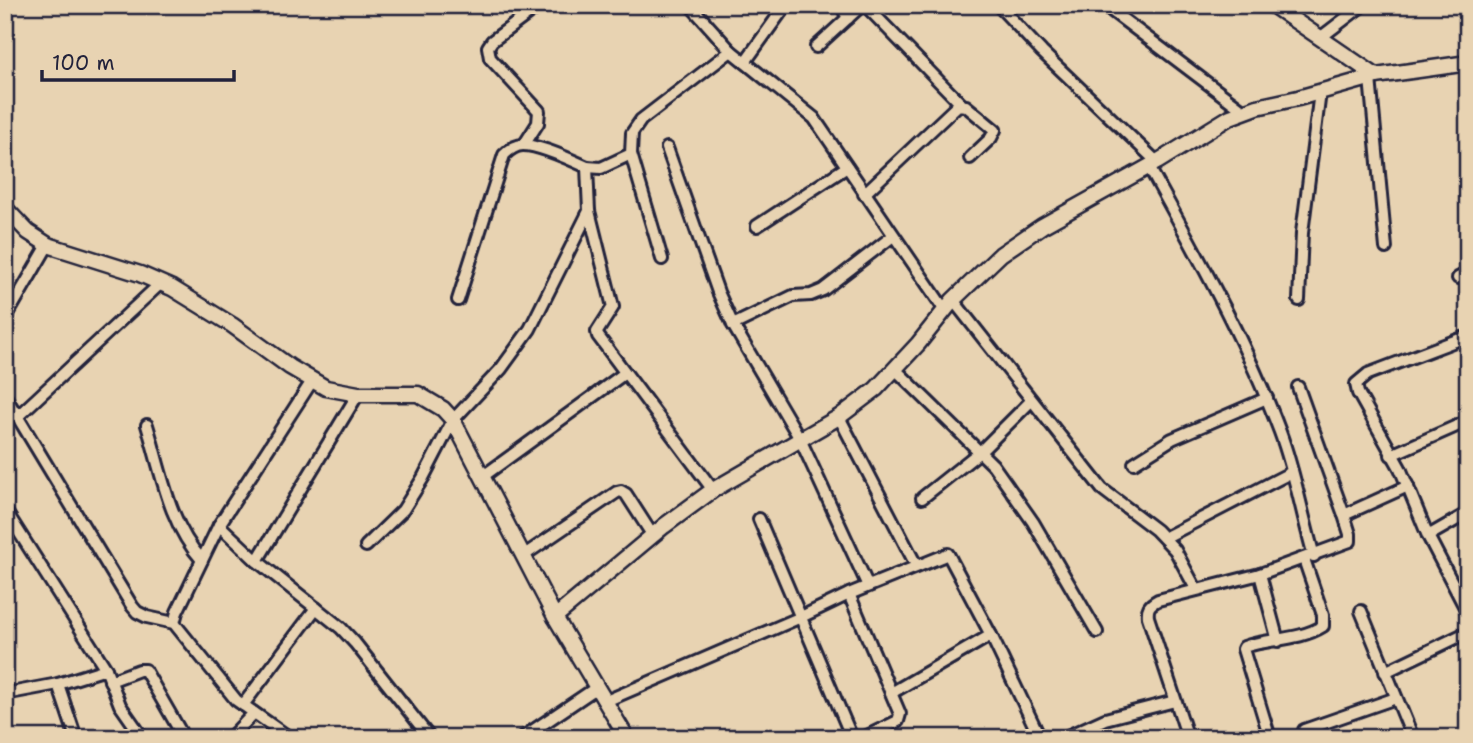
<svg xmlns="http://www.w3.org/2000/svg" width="1473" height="743" viewBox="0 0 1473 743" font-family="'Shantell Sans',sans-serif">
<rect width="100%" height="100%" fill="#e8d3b2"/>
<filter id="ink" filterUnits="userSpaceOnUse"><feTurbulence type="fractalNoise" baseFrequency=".0143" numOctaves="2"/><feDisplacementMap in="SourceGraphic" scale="14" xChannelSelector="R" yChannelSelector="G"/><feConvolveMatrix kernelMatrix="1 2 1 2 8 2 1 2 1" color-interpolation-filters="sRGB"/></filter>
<g filter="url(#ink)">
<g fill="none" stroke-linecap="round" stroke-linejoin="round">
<!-- street casing -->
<g stroke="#22223b" stroke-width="16">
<g id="street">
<polyline points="690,5 731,51 814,118 944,309"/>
<polyline points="841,5 848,18"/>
<polyline points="865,5 962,105"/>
<polyline points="998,5 1042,52 1157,162"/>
<polyline points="1104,5 1244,111"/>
<polyline points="1320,38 1363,5"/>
<polyline points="816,47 862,5"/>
<polyline points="745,62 786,5"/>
<polyline points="1370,78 1386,248"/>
<polyline points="524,145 538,123 539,111 490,58 488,47 492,41 540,5"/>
<polyline points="667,148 718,292 733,325 800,439 868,586"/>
<polyline points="631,154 662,259"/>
<polyline points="587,167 601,168 631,154 632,133 641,120 731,51"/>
<path d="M 1149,167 C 1196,253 1245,339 1280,432 C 1295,472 1302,515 1314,556"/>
<polyline points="864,194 958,105 966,106 995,130 991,138 970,158"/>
<polyline points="757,226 847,167"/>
<polyline points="1458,278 1468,273"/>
<path d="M 458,300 L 504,155 C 509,150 516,145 523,145 C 540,145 572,160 587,167 L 589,211 L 613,307 L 597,332 L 598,336 L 713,490"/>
<polyline points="953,300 1102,489 1156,530 1175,550 1196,589"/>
<polyline points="1299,300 1302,233 1320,92"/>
<polyline points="5,319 48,245"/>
<polyline points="733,325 793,296 811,295 823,290 893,236"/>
<polyline points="1468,336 1368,374 1356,384 1358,393 1400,468 1428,536 1468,613"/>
<polyline points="895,369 993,465 1033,522 1097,632"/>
<polyline points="5,396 132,606 137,612 147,617 174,623 236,700 290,738"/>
<polyline points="18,416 161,283"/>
<polyline points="839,417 916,565"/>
<path d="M 147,425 C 161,471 169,524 202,560"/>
<polyline points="1391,455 1468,421"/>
<polyline points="1134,463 1172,439 1267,398"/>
<polyline points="482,477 625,373"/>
<polyline points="922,498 981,451 1031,401"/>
<polyline points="5,510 106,669 120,705 143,738"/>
<polyline points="1344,515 1408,486"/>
<polyline points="759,519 852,738"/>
<polyline points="219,525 257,561 341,628 355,643 430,738"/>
<polyline points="1428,536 1468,513"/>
<polyline points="1164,538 1292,472"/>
<polyline points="366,546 403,510 423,478 453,420 501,369 530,329 589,211"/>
<polyline points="523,556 617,492 621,491 626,494 653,536"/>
<polyline points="257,561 358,394"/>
<polyline points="1260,574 1278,641"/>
<polyline points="849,594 900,714 898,721 863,738"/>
<polyline points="1361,611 1413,738"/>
<polyline points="174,623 177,612 219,525 312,381"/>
<polyline points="1385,672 1468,632"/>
<polyline points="110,681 139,670 145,670 184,738"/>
<polyline points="58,684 76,738"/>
<polyline points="893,692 991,635"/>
<polyline points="5,694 58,684 106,669"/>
<polyline points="606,701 801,617 849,594 948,554 991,635 1040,738"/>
<polyline points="243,705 316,608"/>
<polyline points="1304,730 1396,698"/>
<polyline points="230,738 254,713"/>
<polyline points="522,738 596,688"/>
<polyline points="1063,738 1105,719 1175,701"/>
<path d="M 1188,738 L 1148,617 C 1147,608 1149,605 1158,600 L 1260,574 L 1350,541 L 1350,534 L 1344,515 L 1298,387"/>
<path d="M 1270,738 L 1243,649 L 1244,647 C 1269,638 1299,641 1323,626 L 1323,615 L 1304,559"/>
</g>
</g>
<!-- secondary casing -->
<g stroke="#22223b" stroke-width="19">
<g id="secondary">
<polyline points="1272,5 1376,76"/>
<polyline points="5,208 28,232 48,245 140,274 172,288 232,325 290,367 326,388 358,394 418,394 443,409 453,420 555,617 627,738"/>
<polyline points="555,617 664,526 713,490 839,417 876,389 918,344 953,300 1001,254 1042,226 1157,162 1230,117 1257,107 1298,98 1376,76 1468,63"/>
</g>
</g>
<!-- street -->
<use href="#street" stroke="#e8d3b2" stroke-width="10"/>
<!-- secondary -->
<use href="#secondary" stroke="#e8d3b2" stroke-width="14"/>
</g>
</g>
<!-- margin -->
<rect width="1473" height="743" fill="none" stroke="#e8d3b2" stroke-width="28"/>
<rect x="14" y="14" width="1445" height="715" fill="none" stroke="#22223b" stroke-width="2.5" filter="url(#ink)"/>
<!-- scale -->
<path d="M42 70v10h192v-10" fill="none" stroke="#22223b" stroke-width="3.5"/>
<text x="52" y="70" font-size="21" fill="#22223b" stroke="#e8d3b2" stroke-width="5" paint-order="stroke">100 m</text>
</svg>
